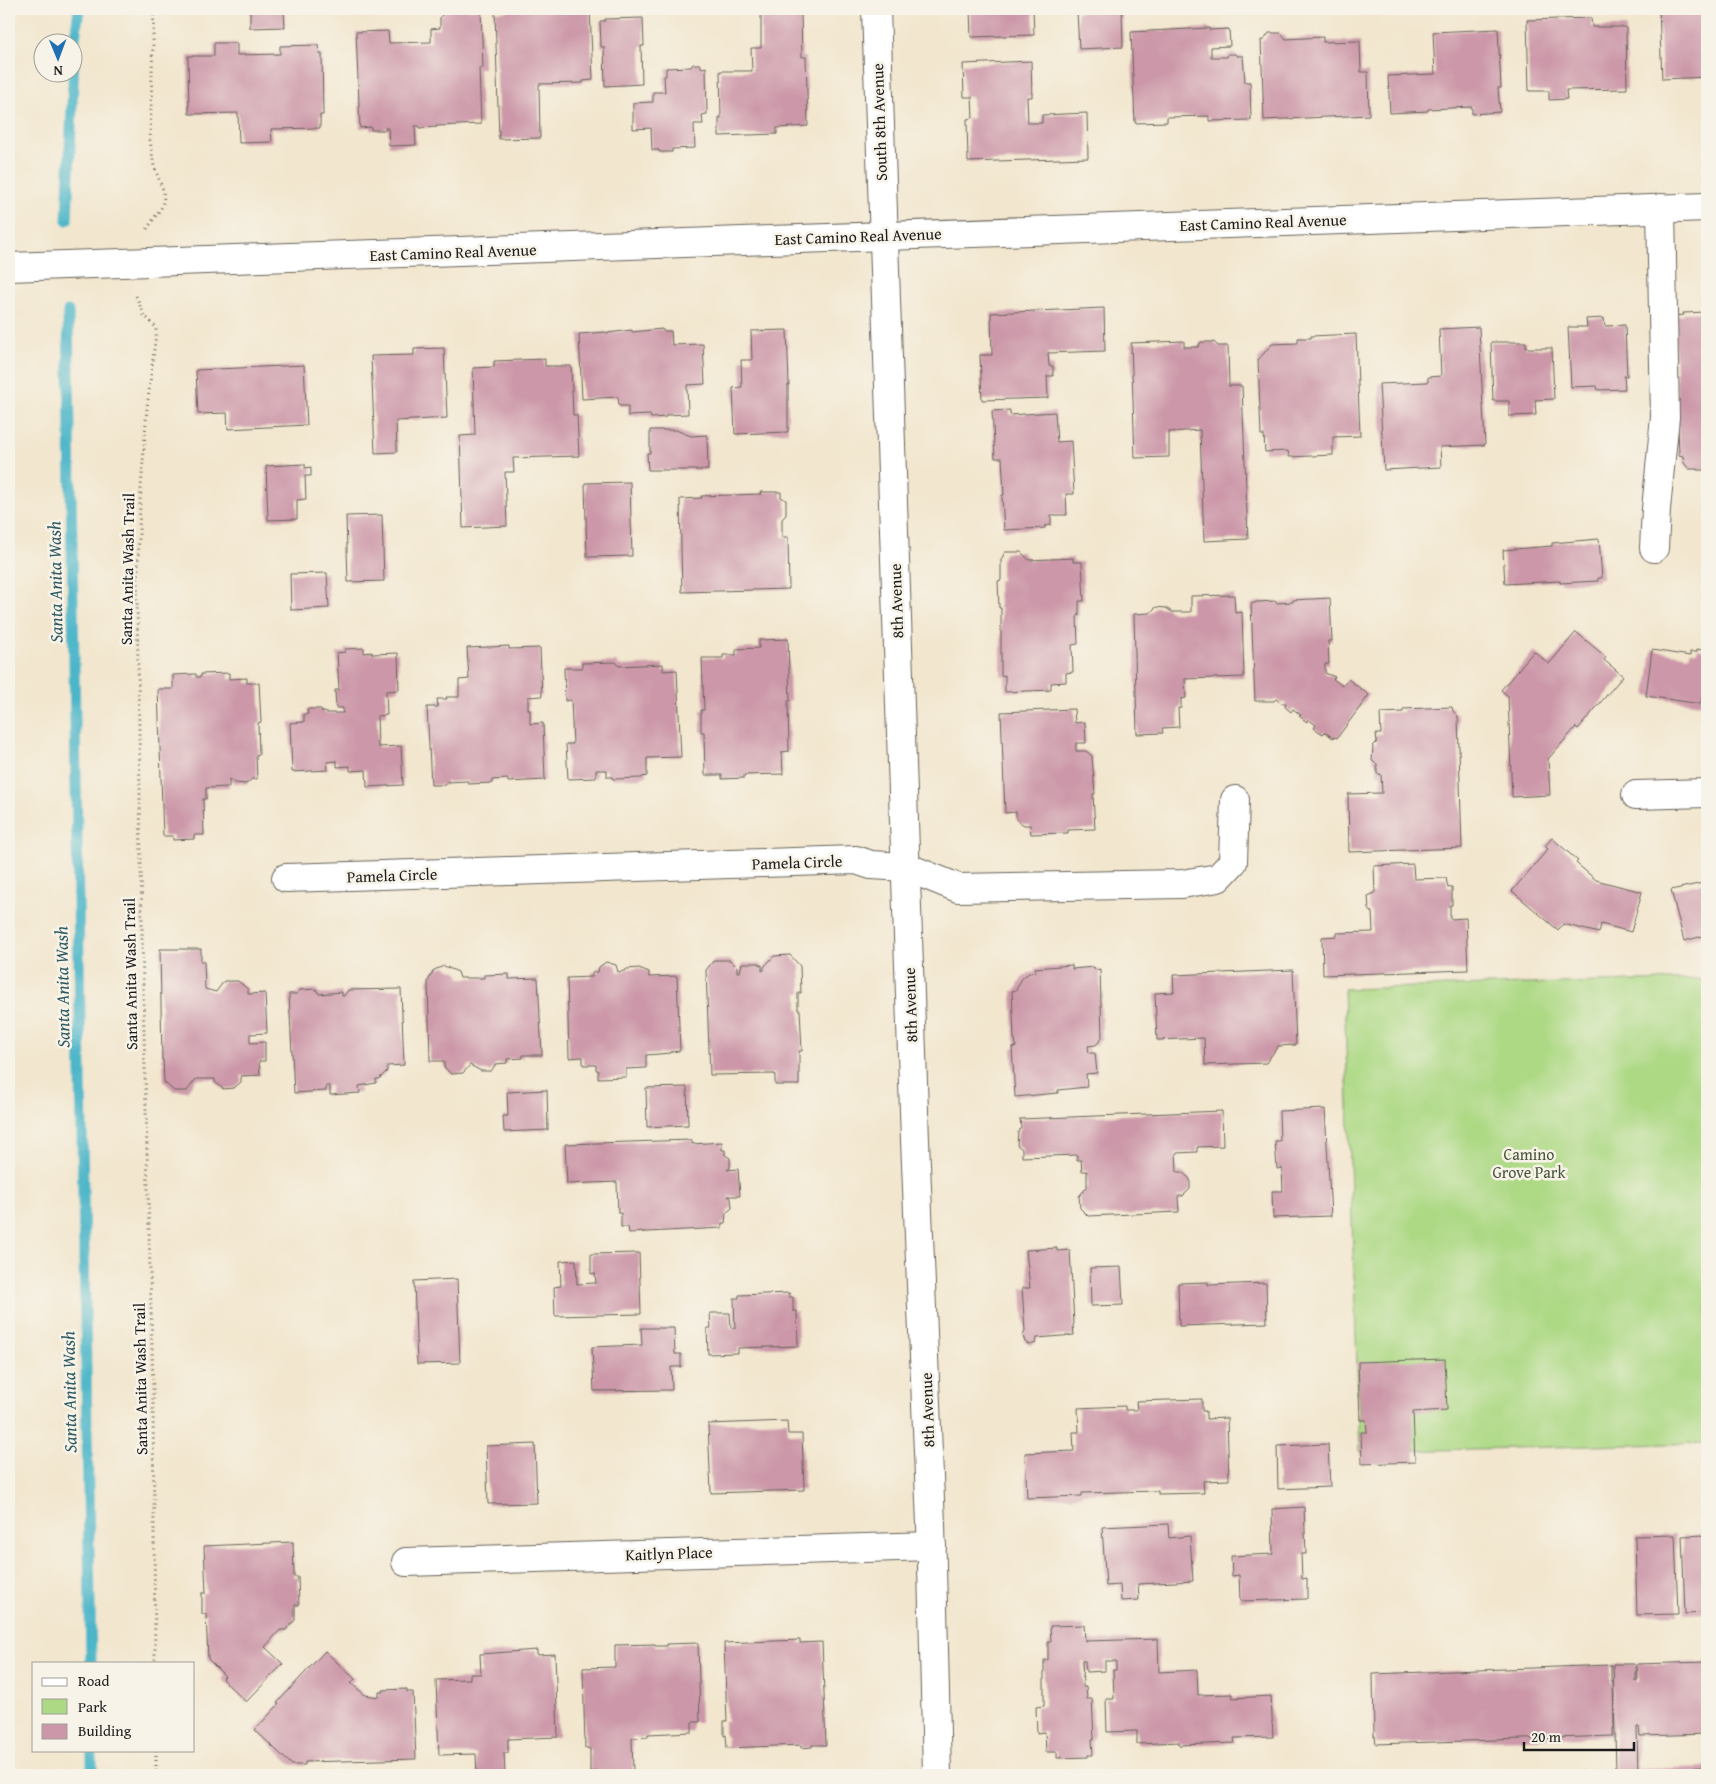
<svg xmlns="http://www.w3.org/2000/svg" width="1716" height="1784" viewBox="0 0 1716 1784" font-family="'Gentium Book Plus',serif">
<rect width="100%" height="100%" fill="#f7f3e8"/>
<filter id="ink" filterUnits="userSpaceOnUse"><feTurbulence type="fractalNoise" baseFrequency=".02" numOctaves="2"/><feDisplacementMap in="SourceGraphic" scale="10" xChannelSelector="R" yChannelSelector="G"/><feConvolveMatrix kernelMatrix="1 2 1 2 8 2 1 2 1" color-interpolation-filters="sRGB"/></filter>
<filter id="wash" filterUnits="userSpaceOnUse"><feTurbulence type="fractalNoise" baseFrequency=".0096" numOctaves="4" result="noise"/><feDisplacementMap in="SourceGraphic" scale="20" xChannelSelector="R" yChannelSelector="G"/><feGaussianBlur stdDeviation="1.12" result="paint"/><feColorMatrix in="noise" values="0 0 0 0 0 0 0 0 0 0 0 0 0 0 0 0 0 1.4 0 .05"/><feComposite in="paint" operator="in"/></filter>
<g filter="url(#wash)">
<rect width="100%" height="100%" fill="#f2e6ce"/>
<!-- green -->
<polygon fill="#add985" stroke="#647a50" points="1707,979 1707,1443 1360,1452 1344,989"/>
<g fill="none" stroke-linecap="round" stroke-linejoin="round">
<!-- stream -->
<g stroke="#4cb6c9" stroke-width="11">
<polyline points="67,220 75,38 79,9"/>
<polyline points="68,311 91,1663"/>
<polyline points="92,1750 92,1775"/>
</g>
</g>
<g id="blocks">
<!-- building -->
<g fill="#cc98a9">
<polygon points="250,9 284,9 285,27 250,28"/>
<polygon points="448,9 481,9 483,68 479,68 481,124 436,126 437,127 419,128 419,126 415,126 416,145 389,146 388,128 385,128 386,130 371,130 371,127 360,128 356,32 388,31 389,43 431,42 431,29 440,28 440,17"/>
<polygon points="508,9 590,9 593,80 583,81 583,83 539,84 540,138 499,139 495,12 507,11"/>
<polygon points="970,9 1033,9 1034,35 971,37"/>
<polygon points="1659,9 1707,9 1707,77 1662,79"/>
<polygon points="1122,11 1123,47 1079,49 1077,12"/>
<polygon points="801,13 802,57 806,57 808,126 777,128 777,134 719,136 719,118 721,118 720,71 752,71 751,48 761,48 761,14"/>
<polygon points="643,18 644,46 641,46 642,84 605,86 604,47 601,47 600,21 605,21 605,19"/>
<polygon points="1591,18 1592,27 1626,27 1627,89 1566,90 1567,99 1549,100 1549,91 1529,91 1527,20"/>
<polygon points="1209,28 1209,30 1229,29 1230,46 1211,47 1211,57 1227,57 1228,54 1235,54 1237,56 1243,56 1245,82 1250,82 1251,120 1209,121 1209,116 1167,117 1167,122 1135,123 1131,32"/>
<polygon points="1498,29 1501,88 1498,88 1500,112 1472,114 1472,107 1428,109 1428,111 1390,113 1388,76 1435,74 1433,32"/>
<polygon points="1269,33 1281,33 1286,39 1323,37 1323,42 1360,41 1361,72 1368,72 1369,115 1264,120 1261,40 1264,40"/>
<polygon points="214,43 237,43 237,55 280,54 280,46 318,45 319,54 322,54 323,115 320,115 320,128 271,129 272,142 239,143 238,113 189,114 188,56 214,56"/>
<polygon points="1031,61 1032,97 1027,97 1028,123 1042,123 1042,115 1087,113 1088,158 968,162 967,119 973,118 972,97 964,97 963,64"/>
<polygon points="693,64 700,64 702,68 706,67 707,114 702,115 703,124 694,124 695,148 672,149 672,152 659,152 659,150 652,150 651,128 633,129 633,103 653,102 653,92 665,92 664,76 666,76 666,68 691,67"/>
<polygon points="1104,308 1105,351 1048,353 1049,366 1053,366 1053,376 1047,376 1048,398 982,400 980,355 992,355 991,313"/>
<polygon points="1706,312 1706,314 1707,314 1707,470 1697,470 1697,469 1689,469 1684,463 1683,456 1679,455 1674,316 1684,315 1683,313"/>
<polygon points="1604,318 1605,326 1625,325 1627,376 1624,376 1625,389 1598,390 1597,386 1571,387 1568,327 1587,327 1586,319"/>
<polygon points="1479,327 1485,445 1440,447 1441,467 1384,470 1379,384 1428,382 1428,377 1441,376 1439,329"/>
<polygon points="662,329 663,331 671,331 672,345 703,344 705,384 687,385 688,414 666,415 666,417 651,418 650,415 628,416 628,406 619,406 618,397 582,399 579,334 606,332 607,333 632,330 632,332"/>
<polygon points="787,330 789,385 788,385 788,432 735,434 733,388 742,387 741,360 752,360 751,331"/>
<polygon points="1356,334 1360,436 1333,437 1333,455 1289,457 1288,451 1265,452 1264,435 1261,435 1258,360 1272,344 1298,343 1298,338 1311,338 1311,336"/>
<polygon points="1184,341 1184,347 1198,347 1201,342 1214,342 1218,346 1228,346 1229,386 1242,386 1248,539 1204,541 1200,430 1169,432 1169,457 1135,458 1131,343"/>
<polygon points="1491,342 1526,342 1526,348 1552,348 1554,399 1535,400 1536,415 1509,416 1509,401 1493,401"/>
<polygon points="444,348 447,418 396,421 397,452 375,453 371,356 414,355 414,349"/>
<polygon points="545,359 545,366 571,366 573,415 577,415 579,456 513,458 514,472 505,472 507,526 463,528 460,436 475,435 473,368 494,367 494,361"/>
<polygon points="304,365 307,425 228,429 227,413 198,414 196,370"/>
<polygon points="1010,410 1010,415 1055,412 1057,442 1071,441 1074,494 1066,494 1067,515 1051,515 1051,525 1045,526 1045,528 1004,530 1002,495 1004,495 1002,458 995,458 992,411"/>
<polygon points="650,430 676,430 691,436 707,435 708,470 648,470 647,453 650,453"/>
<polygon points="305,464 305,468 311,467 311,476 305,476 306,499 297,500 297,519 268,520 266,466"/>
<polygon points="630,482 632,556 587,557 585,483"/>
<polygon points="760,492 781,492 781,497 786,500 786,515 782,519 782,537 788,537 789,589 682,592 680,499 702,498 701,496 761,494"/>
<polygon points="382,515 384,581 348,582 346,516"/>
<polygon points="1599,539 1602,578 1598,578 1598,581 1560,583 1560,581 1505,584 1503,550 1552,546 1552,543"/>
<polygon points="1005,552 1021,552 1029,560 1073,558 1073,562 1082,562 1084,601 1079,601 1079,615 1077,617 1078,644 1072,645 1073,672 1066,673 1066,682 1051,683 1051,690 1005,692 1005,675 1001,676 1001,608 999,608 998,581 1001,580 1001,560"/>
<polygon points="327,573 329,608 291,610 290,574"/>
<polygon points="1234,595 1235,613 1242,612 1244,677 1185,679 1186,698 1181,699 1181,708 1178,708 1179,727 1162,728 1163,733 1137,734 1134,614 1150,613 1156,607 1166,608 1172,612 1191,612 1191,596"/>
<polygon points="1330,598 1332,641 1328,641 1329,664 1325,664 1325,673 1335,677 1333,679 1343,686 1348,679 1369,695 1337,738 1334,737 1333,738 1325,732 1323,734 1314,728 1316,725 1308,719 1307,722 1299,716 1301,715 1293,709 1291,712 1285,707 1286,703 1281,703 1276,699 1274,701 1255,701 1251,604 1257,602 1276,601 1276,603 1293,602 1293,600"/>
<polygon points="1576,632 1606,657 1604,660 1623,676 1578,729 1576,727 1548,759 1550,795 1512,797 1508,696 1501,690 1534,651 1549,664"/>
<polygon points="788,639 790,701 788,701 789,751 782,752 783,774 744,775 744,778 722,779 722,775 705,775 704,732 701,732 701,710 704,710 702,658 723,658 723,655 736,655 736,649 759,648 759,640"/>
<polygon points="509,646 509,649 540,648 542,696 528,697 528,710 530,710 530,724 543,723 545,780 508,782 508,779 492,780 492,783 468,784 468,781 446,782 446,785 431,785 427,707 438,707 437,699 447,699 446,697 459,697 459,680 469,679 467,648"/>
<polygon points="364,648 364,653 372,652 372,654 398,653 399,690 386,691 387,715 377,716 378,747 401,746 403,785 367,787 366,770 350,771 350,766 337,767 337,761 327,762 328,770 292,772 290,723 304,722 304,714 308,714 307,709 321,709 322,712 325,712 326,713 343,713 343,708 336,708 335,690 339,690 337,653 345,652 345,649"/>
<polygon points="1697,649 1707,651 1707,697 1702,697 1701,704 1646,696 1652,650 1690,656 1690,652 1697,652"/>
<polygon points="616,662 619,666 663,664 663,671 677,670 681,757 647,758 647,776 642,777 642,778 613,779 612,777 607,777 607,770 596,770 596,778 568,779 566,744 573,744 571,700 565,701 564,668 582,668 582,663"/>
<polygon points="229,673 229,679 247,678 247,683 259,683 261,722 258,723 259,755 256,756 257,779 252,779 246,784 235,783 229,779 229,787 206,788 206,799 203,799 204,835 194,835 194,839 173,840 173,836 163,836 158,689 173,689 173,675 196,674 196,677 201,677 201,674"/>
<polygon points="1452,707 1453,711 1458,716 1462,848 1349,852 1348,794 1382,793 1381,774 1377,774 1377,764 1372,761 1373,746 1377,742 1376,734 1381,734 1380,713 1403,712 1403,709"/>
<polygon points="1074,709 1075,723 1085,722 1086,743 1076,743 1076,751 1086,751 1092,756 1095,794 1093,794 1095,829 1068,830 1068,833 1031,834 1030,825 1024,825 1019,822 1016,819 1016,812 1005,813 1001,712"/>
<polygon points="1552,838 1578,861 1576,863 1596,880 1642,892 1631,932 1601,924 1599,933 1563,924 1558,930 1512,891 1548,849 1545,846"/>
<polygon points="1413,864 1414,879 1446,878 1448,888 1452,887 1452,905 1450,905 1450,919 1466,918 1468,970 1323,975 1322,937 1337,936 1337,933 1373,932 1372,912 1369,910 1368,896 1375,893 1374,866"/>
<polygon points="1707,882 1707,935 1684,941 1671,890"/>
<polygon points="160,949 201,949 201,962 204,961 205,989 216,992 224,981 238,981 248,989 248,994 265,993 267,1033 250,1034 250,1043 265,1042 265,1061 259,1061 260,1075 241,1076 241,1082 234,1088 223,1089 215,1082 215,1079 196,1079 187,1091 174,1091 164,1082 163,1060 162,1060"/>
<polygon points="790,955 800,966 801,993 798,993 798,1010 800,1010 802,1051 799,1051 799,1085 775,1085 775,1074 710,1075 706,970 714,960 730,960 737,967 737,972 740,972 742,963 760,963 760,965 762,965 762,971 764,970 764,967 774,956"/>
<polygon points="606,962 616,965 618,972 624,971 627,969 639,968 649,972 649,977 677,976 680,1051 671,1052 671,1053 646,1055 646,1068 626,1069 626,1077 598,1078 598,1070 596,1070 596,1065 583,1065 583,1057 569,1058 567,978 592,977 592,972 598,972 599,967"/>
<polygon points="1072,965 1072,969 1094,967 1095,970 1100,969 1102,1038 1096,1045 1088,1046 1089,1053 1095,1053 1097,1073 1086,1074 1087,1087 1058,1090 1058,1093 1015,1097 1012,1048 1016,1047 1015,1039 1014,1039 1012,991 1016,990 1022,978 1029,973 1035,972 1035,968"/>
<polygon points="444,966 458,972 460,978 484,978 484,975 509,974 509,979 538,978 542,1055 523,1055 523,1058 507,1059 507,1063 496,1064 491,1071 481,1071 470,1065 463,1073 451,1074 444,1067 444,1061 430,1061 428,981 434,970"/>
<polygon points="1293,970 1296,1045 1278,1046 1266,1063 1205,1065 1204,1038 1157,1040 1155,993 1174,992 1173,975"/>
<polygon points="316,989 319,994 342,992 342,996 344,996 348,990 401,989 404,1065 387,1066 387,1071 379,1079 376,1079 376,1083 359,1086 360,1093 330,1095 330,1086 326,1086 326,1091 294,1093 289,994 297,994 300,990"/>
<polygon points="687,1087 688,1125 647,1127 646,1088"/>
<polygon points="547,1090 548,1130 504,1132 503,1116 508,1116 507,1092"/>
<polygon points="1325,1109 1331,1216 1273,1218 1272,1191 1283,1191 1282,1168 1277,1169 1275,1141 1280,1141 1279,1111"/>
<polygon points="1222,1111 1223,1146 1197,1147 1197,1152 1176,1153 1177,1172 1182,1172 1190,1179 1190,1189 1183,1196 1178,1196 1179,1212 1088,1216 1080,1208 1079,1196 1087,1187 1087,1171 1082,1171 1081,1160 1077,1160 1077,1155 1022,1157 1022,1149 1017,1145 1018,1132 1021,1128 1020,1119"/>
<polygon points="692,1140 692,1144 722,1142 722,1150 725,1150 725,1155 730,1158 730,1168 727,1170 738,1169 740,1196 728,1196 731,1198 732,1208 726,1213 725,1223 722,1223 722,1228 629,1233 628,1227 621,1227 621,1213 618,1213 617,1182 567,1184 565,1144"/>
<polygon points="1057,1248 1057,1251 1070,1250 1074,1324 1073,1325 1074,1335 1037,1338 1036,1343 1030,1345 1025,1342 1023,1336 1025,1331 1022,1288 1030,1288 1026,1250"/>
<polygon points="639,1253 641,1314 555,1316 554,1287 561,1286 560,1261 576,1260 577,1284 596,1283 595,1273 591,1274 591,1254"/>
<polygon points="1121,1267 1123,1305 1091,1306 1090,1268"/>
<polygon points="457,1279 460,1363 417,1364 414,1281"/>
<polygon points="1208,1282 1208,1285 1266,1283 1267,1323 1179,1326 1178,1283"/>
<polygon points="789,1293 789,1297 793,1297 793,1311 797,1311 798,1346 738,1348 738,1353 708,1354 707,1328 711,1328 710,1313 730,1313 731,1328 735,1328 734,1298 739,1298 739,1295"/>
<polygon points="641,1328 674,1328 675,1354 681,1354 681,1367 671,1367 672,1390 594,1391 592,1347 642,1345"/>
<polygon points="1445,1359 1447,1410 1413,1412 1415,1462 1362,1464 1361,1432 1367,1432 1366,1420 1360,1420 1358,1362"/>
<polygon points="1202,1399 1202,1411 1206,1411 1206,1419 1227,1418 1229,1480 1203,1481 1204,1493 1158,1494 1158,1491 1082,1493 1082,1496 1027,1498 1025,1453 1074,1451 1073,1432 1079,1432 1078,1408 1125,1406 1125,1410 1137,1410 1136,1401"/>
<polygon points="787,1421 788,1434 802,1434 804,1490 711,1493 708,1424"/>
<polygon points="535,1444 537,1503 488,1504 486,1446"/>
<polygon points="1328,1444 1330,1487 1278,1489 1277,1446"/>
<polygon points="1304,1507 1306,1554 1301,1554 1302,1579 1307,1578 1307,1599 1240,1601 1239,1575 1232,1576 1231,1556 1273,1554 1272,1509"/>
<polygon points="1168,1524 1169,1538 1190,1536 1193,1581 1138,1584 1139,1600 1121,1601 1120,1585 1106,1586 1102,1527"/>
<polygon points="1675,1535 1678,1614 1637,1615 1635,1536"/>
<polygon points="1707,1535 1707,1613 1685,1614 1682,1536"/>
<polygon points="293,1542 294,1577 298,1577 299,1605 295,1605 295,1620 286,1630 280,1630 265,1647 283,1664 246,1702 222,1679 225,1676 208,1659 206,1614 202,1614 202,1593 206,1593 204,1546"/>
<polygon points="1084,1625 1085,1641 1158,1639 1159,1672 1197,1670 1198,1695 1232,1694 1233,1698 1271,1696 1273,1737 1234,1738 1235,1743 1179,1745 1179,1742 1137,1744 1137,1731 1107,1732 1106,1699 1114,1699 1113,1670 1116,1670 1116,1661 1105,1661 1105,1671 1086,1672 1085,1661 1082,1661 1083,1687 1086,1687 1087,1699 1092,1699 1094,1739 1092,1739 1093,1755 1088,1755 1088,1757 1057,1758 1057,1752 1046,1752 1045,1732 1037,1733 1036,1707 1044,1706 1044,1660 1048,1660 1048,1642 1051,1642 1050,1626"/>
<polygon points="800,1640 800,1643 822,1642 826,1745 812,1745 812,1747 801,1748 801,1745 727,1748 726,1735 724,1736 724,1721 727,1721 724,1643"/>
<polygon points="698,1643 700,1722 692,1722 692,1732 648,1734 648,1737 632,1738 633,1771 590,1772 590,1748 585,1748 583,1668 615,1667 615,1645 655,1644 655,1646 667,1646 667,1644"/>
<polygon points="537,1650 537,1655 555,1654 558,1737 508,1739 508,1753 504,1753 505,1774 477,1775 476,1754 439,1755 436,1680 470,1679 470,1674 481,1674 480,1654"/>
<polygon points="325,1651 355,1679 351,1683 365,1695 379,1697 379,1692 383,1692 383,1690 407,1689 407,1692 413,1692 416,1759 305,1762 305,1765 292,1765 255,1730 279,1704 277,1703"/>
<polygon points="1707,1662 1707,1734 1640,1736 1639,1727 1637,1727 1638,1775 1506,1775 1506,1774 1616,1770 1613,1664 1634,1664 1636,1666 1636,1681 1638,1681 1637,1664"/>
<polygon points="1611,1665 1611,1682 1613,1682 1614,1728 1613,1728 1613,1736 1376,1744 1375,1736 1374,1736 1373,1674"/>
<polygon points="1707,1767 1707,1775 1639,1775 1639,1769"/>
</g>
</g>
</g>
<g filter="url(#ink)">
<use href="#blocks" fill-opacity="0" stroke="#67635a" stroke-width="1"/>
<g fill="none" stroke-linecap="round" stroke-linejoin="round">
<!-- minor casing -->
<g stroke="#67635a" stroke-width="30">
<g id="minor">
<polyline points="876,9 915,1140 931,1524 937,1775"/>
<polyline points="9,267 1707,207"/>
<polyline points="1654,548 1656,509 1665,417 1661,208"/>
<polyline points="1636,795 1707,793"/>
<polyline points="286,878 856,860 871,865 906,867 958,888 1182,884 1218,878 1233,862 1235,800"/>
<polyline points="406,1562 932,1546"/>
</g>
</g>
<!-- path -->
<g stroke="#67635a" stroke-width="3" stroke-dasharray="1 4" stroke-linecap="butt">
<polyline points="147,229 161,208 164,200 163,190 154,166 150,140 154,9"/>
<polyline points="136,296 144,315 156,327 156,333 147,408 140,502 137,600 143,991 153,1388 155,1663"/>
<polyline points="156,1750 156,1775"/>
</g>
<!-- minor -->
<use href="#minor" stroke="#fff" stroke-width="28"/>
</g>
</g>
<g text-anchor="middle" dominant-baseline="central" stroke-width="5" stroke-linejoin="round" paint-order="stroke">
<!-- street labels -->
<g font-size="16" fill="#1c1c1c" stroke="#f7f3e8">
<text transform="translate(879 122) rotate(-92)">South 8th Avenue</text>
<text transform="translate(1263 222) rotate(-2)">East Camino Real Avenue</text>
<text transform="translate(858 236) rotate(-2)">East Camino Real Avenue</text>
<text transform="translate(453 252) rotate(-2)">East Camino Real Avenue</text>
<text transform="translate(127 569) rotate(-89)">Santa Anita Wash Trail</text>
<text transform="translate(896 601) rotate(-92)">8th Avenue</text>
<text transform="translate(797 862) rotate(-2)">Pamela Circle</text>
<text transform="translate(392 875) rotate(-2)">Pamela Circle</text>
<text transform="translate(130 974) rotate(-91)">Santa Anita Wash Trail</text>
<text transform="translate(910 1005) rotate(-92)">8th Avenue</text>
<text transform="translate(140 1379) rotate(-91)">Santa Anita Wash Trail</text>
<text transform="translate(927 1410) rotate(-92)">8th Avenue</text>
<text transform="translate(669 1553) rotate(-2)">Kaitlyn Place</text>
</g>
<!-- park labels -->
<g font-size="16" fill="#48553c" stroke="#f7f3e8">
<text x="1529" y="1154">Camino<tspan x="1529" dy="18">Grove Park</tspan></text>
</g>
<!-- water labels -->
<g font-size="18" font-style="italic" fill="#2f5a61" stroke="#f7f3e8">
<text transform="translate(55 582) rotate(-91)">Santa Anita Wash</text>
<text transform="translate(62 987) rotate(-91)">Santa Anita Wash</text>
<text transform="translate(69 1392) rotate(-91)">Santa Anita Wash</text>
</g>
</g>
<!-- margin -->
<rect width="1716" height="1784" fill="none" stroke="#f7f3e8" stroke-width="30"/>
<!-- legend -->
<rect x="32" y="1662" width="162" height="90" fill="#f7f3e8" stroke="#9f9d96"/>
<rect x="42" y="1678" width="25" height="8" fill="#ffffff" stroke="#9f9d96"/>
<text x="78" y="1686" font-size="15" fill="#1c1c1c">Road</text>
<rect x="42" y="1699" width="25" height="15" fill="#add985" stroke="#9f9d96"/>
<text x="78" y="1712" font-size="15" fill="#1c1c1c">Park</text>
<rect x="42" y="1724" width="25" height="15" fill="#cc98a9" stroke="#9f9d96"/>
<text x="78" y="1736" font-size="15" fill="#1c1c1c">Building</text>
<!-- north arrow -->
<g transform="translate(58 58) rotate(179)"><circle r="24" fill="#f7f3e8" stroke="#9f9d96"/>
<path d="M0-4L9 19L0 12L-9 19Z" fill="#1f6fb2"/>
<text y="-8" font-size="14" font-weight="bold" text-anchor="middle" fill="#1c1c1c">N</text>
</g>
<!-- scale -->
<path d="M1524 1742v8h110v-8" fill="none" stroke="#1c1c1c" stroke-width="2.5"/>
<text x="1531" y="1742" font-size="15" fill="#1c1c1c" stroke="#f7f3e8" stroke-width="4" paint-order="stroke">20 m</text>
</svg>
